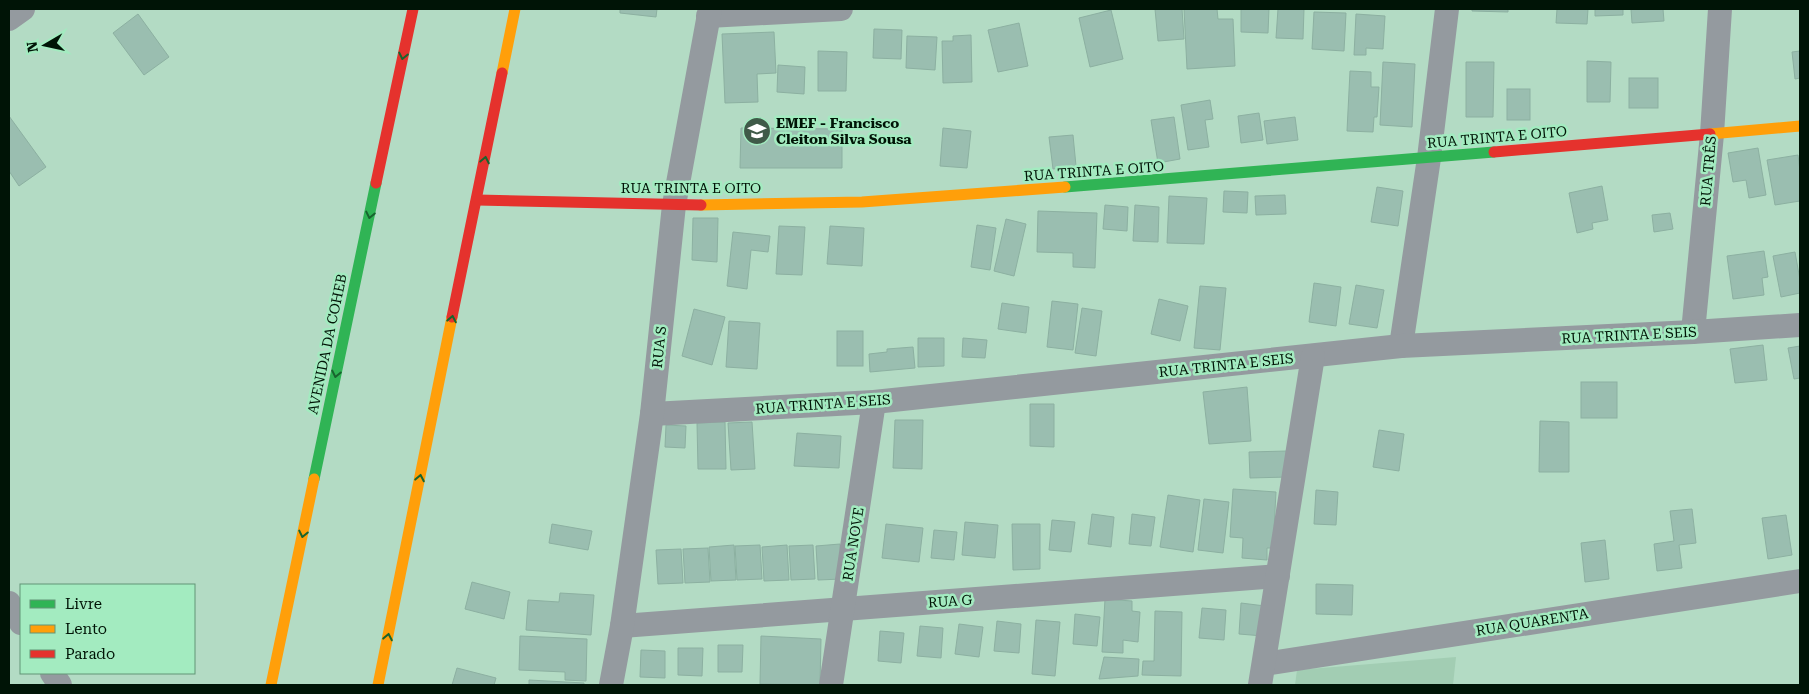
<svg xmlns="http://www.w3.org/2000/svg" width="1809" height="694" viewBox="0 0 1809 694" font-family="'Roboto Serif',serif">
<rect width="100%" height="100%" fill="#b3dbc4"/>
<!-- green -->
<polygon fill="#a2cdb3" points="1456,657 1453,685 1295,685 1297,670"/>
<!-- building -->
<g fill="#9abeb0" stroke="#8cb0a1">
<polygon points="620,9 657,9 656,17 620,13"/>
<polygon points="1155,9 1182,9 1184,39 1158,41"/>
<polygon points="1184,9 1217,9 1218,19 1233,19 1235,66 1187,69"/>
<polygon points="1241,9 1269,9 1268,33 1241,32"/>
<polygon points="1278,9 1304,9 1303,39 1276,38"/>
<polygon points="1472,9 1508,9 1508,12 1472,11"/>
<polygon points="1557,9 1588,9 1587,24 1556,23"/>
<polygon points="1595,9 1623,9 1623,15 1595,16"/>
<polygon points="1631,9 1663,9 1664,21 1632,23"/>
<polygon points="1111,10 1123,59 1090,67 1079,18"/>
<polygon points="1314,12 1346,13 1344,51 1312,49"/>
<polygon points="138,14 169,57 144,75 113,33"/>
<polygon points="1356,14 1385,16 1383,49 1366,48 1366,55 1354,55"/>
<polygon points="1019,23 1028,66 998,72 988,30"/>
<polygon points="874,29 902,30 901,59 873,58"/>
<polygon points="774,32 776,73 757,74 758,102 725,103 722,34"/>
<polygon points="971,35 972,82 943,83 942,41 953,41 953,36"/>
<polygon points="907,36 937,37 935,70 906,68"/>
<polygon points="818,51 847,52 846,91 818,91"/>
<polygon points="1800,51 1800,78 1795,79 1792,52"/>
<polygon points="1587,61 1611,62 1610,102 1587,102"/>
<polygon points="1383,62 1415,64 1412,127 1380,125"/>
<polygon points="1466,62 1494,62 1493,117 1466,117"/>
<polygon points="778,65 805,67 804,94 777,92"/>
<polygon points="1350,71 1371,72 1371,87 1379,87 1377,117 1374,117 1373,132 1347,131"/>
<rect x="1629" y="78" width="29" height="30"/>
<rect x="1507" y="89" width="23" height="31"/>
<polygon points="1210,100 1213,119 1205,120 1209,147 1188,150 1181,105"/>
<polygon points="1259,113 1263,140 1241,143 1238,116"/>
<polygon points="9,116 46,167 19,186 9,171"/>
<polygon points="1174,117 1180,159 1158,163 1151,120"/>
<polygon points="1295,117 1298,140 1267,144 1264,121"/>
<polygon points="741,128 842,129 842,168 740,168"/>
<polygon points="943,128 971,131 967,168 940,166"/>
<polygon points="1073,135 1076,166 1053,169 1049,137"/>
<polygon points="1758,148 1766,195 1749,198 1746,180 1733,182 1728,153"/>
<polygon points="1798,155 1800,171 1800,201 1775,205 1767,160"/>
<polygon points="1602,186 1608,220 1592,223 1593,229 1577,233 1569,193"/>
<polygon points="1377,187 1403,191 1398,226 1371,222"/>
<polygon points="1224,191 1248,192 1247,213 1223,212"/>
<polygon points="1285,195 1286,214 1256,215 1255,196"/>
<polygon points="1169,196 1207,198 1204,244 1167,243"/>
<polygon points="1105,205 1128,207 1127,231 1103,229"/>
<polygon points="1135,205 1159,207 1158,242 1133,241"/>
<polygon points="1038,211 1097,213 1095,268 1073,267 1073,253 1037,252"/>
<polygon points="1670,213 1673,229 1654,232 1652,215"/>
<polygon points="693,218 718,218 717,262 692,260"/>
<polygon points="1006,219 1026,224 1014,276 994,271"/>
<polygon points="977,225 996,228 990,270 971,267"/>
<polygon points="779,226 805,227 802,275 776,274"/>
<polygon points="830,226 864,228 862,266 827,264"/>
<polygon points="733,232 770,236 768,252 751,250 747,289 727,286"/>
<polygon points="1764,251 1768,277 1762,278 1764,295 1733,299 1727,256"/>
<polygon points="1795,252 1800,280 1800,293 1781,297 1773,256"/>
<polygon points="1314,283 1341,287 1336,326 1309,322"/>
<polygon points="1356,285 1384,290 1377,328 1349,324"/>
<polygon points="1200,286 1226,288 1220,350 1194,348"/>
<polygon points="1159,299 1188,306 1180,341 1151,334"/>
<polygon points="1052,301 1078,304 1073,350 1047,347"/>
<polygon points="1002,303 1029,307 1026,333 998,329"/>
<polygon points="1082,308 1102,311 1096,356 1075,353"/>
<polygon points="694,309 725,317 712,365 682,356"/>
<polygon points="729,321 760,323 757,369 726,367"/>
<rect x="837" y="331" width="26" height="35"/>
<polygon points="918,338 944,338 944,366 918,367"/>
<polygon points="963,338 987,340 985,358 962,357"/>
<polygon points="1763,345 1767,380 1735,383 1730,349"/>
<polygon points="1800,346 1800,378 1794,379 1788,348"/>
<polygon points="913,347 915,368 870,372 869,354 887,352 887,349"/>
<rect x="1581" y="382" width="36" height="36"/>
<polygon points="1247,387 1251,441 1209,444 1203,392"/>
<polygon points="1030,404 1054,404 1054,447 1030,446"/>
<polygon points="895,420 923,420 922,469 893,468"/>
<polygon points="1540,421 1569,422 1569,472 1539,472"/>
<polygon points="725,422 726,469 698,469 697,423"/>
<polygon points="752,422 755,469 731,470 728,423"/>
<polygon points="666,425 686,426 685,448 665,447"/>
<polygon points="1379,430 1404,434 1399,471 1373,467"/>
<polygon points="797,433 841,436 839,468 794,466"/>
<polygon points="1287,451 1288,477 1250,478 1249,452"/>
<polygon points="1233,489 1276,492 1273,548 1267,548 1267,560 1242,558 1243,538 1230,537"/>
<polygon points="1316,490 1338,492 1336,525 1314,524"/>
<polygon points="1168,495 1200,500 1193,552 1160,547"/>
<polygon points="1204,499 1229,502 1223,553 1198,550"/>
<polygon points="1692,509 1696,543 1679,545 1682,568 1657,571 1654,544 1674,541 1670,511"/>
<polygon points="1092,514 1114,517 1111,547 1088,544"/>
<polygon points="1132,514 1155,517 1151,546 1129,544"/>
<polygon points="1786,515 1792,555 1768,559 1762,518"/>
<polygon points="1052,520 1075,522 1071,552 1049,550"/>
<polygon points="965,522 998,525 995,558 962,555"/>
<polygon points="552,524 592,531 588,550 549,543"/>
<polygon points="886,524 923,528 919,562 882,558"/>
<polygon points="1012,524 1040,524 1040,569 1013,570"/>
<polygon points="934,530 957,532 954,560 931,558"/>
<polygon points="1605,540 1609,579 1585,582 1581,543"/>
<polygon points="840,544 842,579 818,580 816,546"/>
<polygon points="734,545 736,580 711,581 709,547"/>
<polygon points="760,545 762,579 737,580 735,546"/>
<polygon points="787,545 789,580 764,581 762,547"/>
<polygon points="813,545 815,579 791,580 789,546"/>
<polygon points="708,548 710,582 685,583 683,549"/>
<polygon points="681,549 683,583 658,584 656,550"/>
<polygon points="472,582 510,592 504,619 465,609"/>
<polygon points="1316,584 1353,585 1352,615 1316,614"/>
<polygon points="560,593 594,595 591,635 526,630 528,600 559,602"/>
<polygon points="1105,599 1132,601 1132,611 1140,612 1138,642 1123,640 1123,653 1102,652"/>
<polygon points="1241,603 1265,606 1263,636 1239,634"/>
<polygon points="1202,608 1226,610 1224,640 1199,638"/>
<polygon points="1155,611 1182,612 1181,676 1142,675 1143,661 1154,661"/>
<polygon points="1075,614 1100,617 1097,646 1073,644"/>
<polygon points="1036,620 1060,622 1055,676 1032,674"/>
<polygon points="997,621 1021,624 1019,653 994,651"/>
<polygon points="959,624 983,627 979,657 955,654"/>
<polygon points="920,626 943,628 941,658 917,656"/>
<polygon points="880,631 904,633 901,663 878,661"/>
<polygon points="520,636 587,639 586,681 565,680 565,672 519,670"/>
<polygon points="761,636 821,639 820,685 760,684"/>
<polygon points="718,645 743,645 742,672 718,672"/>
<polygon points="678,648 703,648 702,676 678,675"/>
<polygon points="641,650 665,651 665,678 640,677"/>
<polygon points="1104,657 1139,659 1138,676 1099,679"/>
<polygon points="457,668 496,678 494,685 452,685"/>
<polygon points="529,680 584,683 584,685 529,685"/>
</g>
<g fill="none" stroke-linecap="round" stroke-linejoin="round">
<!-- street -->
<g stroke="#949a9f" stroke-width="24">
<polyline points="708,16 841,9"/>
<polyline points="9,19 23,9"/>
<polyline points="1693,332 1712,134 1720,9"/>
<polyline points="1401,346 1429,158 1447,9"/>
<polyline points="652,414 874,402 1401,346 1693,332 1800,325"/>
<polyline points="9,603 21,623"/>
<polyline points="622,626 1278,576"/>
<polyline points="1264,664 1800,581"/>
<polyline points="52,673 60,685"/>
<polyline points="611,685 622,626 652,414 674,205 710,9"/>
<polyline points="831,685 874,402"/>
<polyline points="1260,685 1313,356"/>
</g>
<!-- fast -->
<g stroke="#30b455" stroke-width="11">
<polyline points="1065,187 1494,152"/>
<polyline points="314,479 376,183"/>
</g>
<!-- slow -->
<g stroke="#ff9f0a" stroke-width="11">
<polyline points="502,73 515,9"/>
<polyline points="1710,134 1800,126"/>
<polyline points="701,205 862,202 1065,187"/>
<polyline points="271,685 314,479"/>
<polyline points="378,685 452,317"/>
</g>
<!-- jam -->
<g stroke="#e5322d" stroke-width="11">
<polyline points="1494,152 1710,134"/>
<polyline points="376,183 413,9"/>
<polyline points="477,200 701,205"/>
<polyline points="452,317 502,73"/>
</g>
</g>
<!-- one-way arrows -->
<defs><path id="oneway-chevron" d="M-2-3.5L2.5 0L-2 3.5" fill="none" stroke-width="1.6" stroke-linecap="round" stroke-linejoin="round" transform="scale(1.25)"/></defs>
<g stroke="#18642e">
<use href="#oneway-chevron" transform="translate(403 56) rotate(102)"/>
<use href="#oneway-chevron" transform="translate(485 160) rotate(-79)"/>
<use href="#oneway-chevron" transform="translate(370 215) rotate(102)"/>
<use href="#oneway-chevron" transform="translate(452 319) rotate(-79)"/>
<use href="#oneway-chevron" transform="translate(336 374) rotate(102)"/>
<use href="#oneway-chevron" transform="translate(420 478) rotate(-79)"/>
<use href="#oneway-chevron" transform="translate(303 534) rotate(102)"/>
<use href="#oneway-chevron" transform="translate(388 637) rotate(-79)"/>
</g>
<!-- icons -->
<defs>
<g id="school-disc" transform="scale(1.4375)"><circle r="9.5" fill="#3f5a48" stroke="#a3ebc0"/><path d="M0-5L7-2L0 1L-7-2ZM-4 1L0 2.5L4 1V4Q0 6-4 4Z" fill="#fff"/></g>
</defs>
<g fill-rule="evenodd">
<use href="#school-disc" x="757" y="131"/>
</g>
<g text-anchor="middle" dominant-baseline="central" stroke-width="5" stroke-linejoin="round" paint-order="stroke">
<!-- poi labels -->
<g font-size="14" font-weight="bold" fill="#001406" stroke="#a3ebc0" text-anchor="start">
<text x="776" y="123">EMEF - Francisco<tspan x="776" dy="16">Cleiton Silva Sousa</tspan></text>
</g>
<!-- street labels -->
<g font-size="14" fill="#001406" stroke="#a3ebc0">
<text transform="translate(1497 137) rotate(-5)">RUA TRINTA E OITO</text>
<text transform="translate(1094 171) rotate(-4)">RUA TRINTA E OITO</text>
<text transform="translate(1708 171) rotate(-85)">RUA TRÊS</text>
<text x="691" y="188">RUA TRINTA E OITO</text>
<text transform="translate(1629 335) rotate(-3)">RUA TRINTA E SEIS</text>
<text transform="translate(327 344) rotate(-78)">AVENIDA DA COHEB</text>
<text transform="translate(659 347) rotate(-84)">RUA S</text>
<text transform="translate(1226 365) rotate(-6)">RUA TRINTA E SEIS</text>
<text transform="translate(823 404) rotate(-4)">RUA TRINTA E SEIS</text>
<text transform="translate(853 544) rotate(-81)">RUA NOVE</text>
<text transform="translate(950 601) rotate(-4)">RUA G</text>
<text transform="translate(1532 622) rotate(-9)">RUA QUARENTA</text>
</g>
</g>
<!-- border -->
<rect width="1809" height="694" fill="none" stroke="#001406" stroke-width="20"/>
<!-- legend -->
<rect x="20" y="584" width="175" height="90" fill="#a3ebc0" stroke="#629576"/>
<rect x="30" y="600" width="25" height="8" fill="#30b455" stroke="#629576"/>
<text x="65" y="609" font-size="15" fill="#001406">Livre</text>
<rect x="30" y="625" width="25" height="8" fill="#ff9f0a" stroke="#629576"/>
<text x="65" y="634" font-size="15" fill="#001406">Lento</text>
<rect x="30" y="650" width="25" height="8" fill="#e5322d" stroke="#629576"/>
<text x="65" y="659" font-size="15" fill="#001406">Parado</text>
<!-- north arrow -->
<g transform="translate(45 45) rotate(261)" stroke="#a3ebc0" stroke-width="4" paint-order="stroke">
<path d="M0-4L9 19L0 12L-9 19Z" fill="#001406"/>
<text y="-8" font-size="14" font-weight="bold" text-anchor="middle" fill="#001406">N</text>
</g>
</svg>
